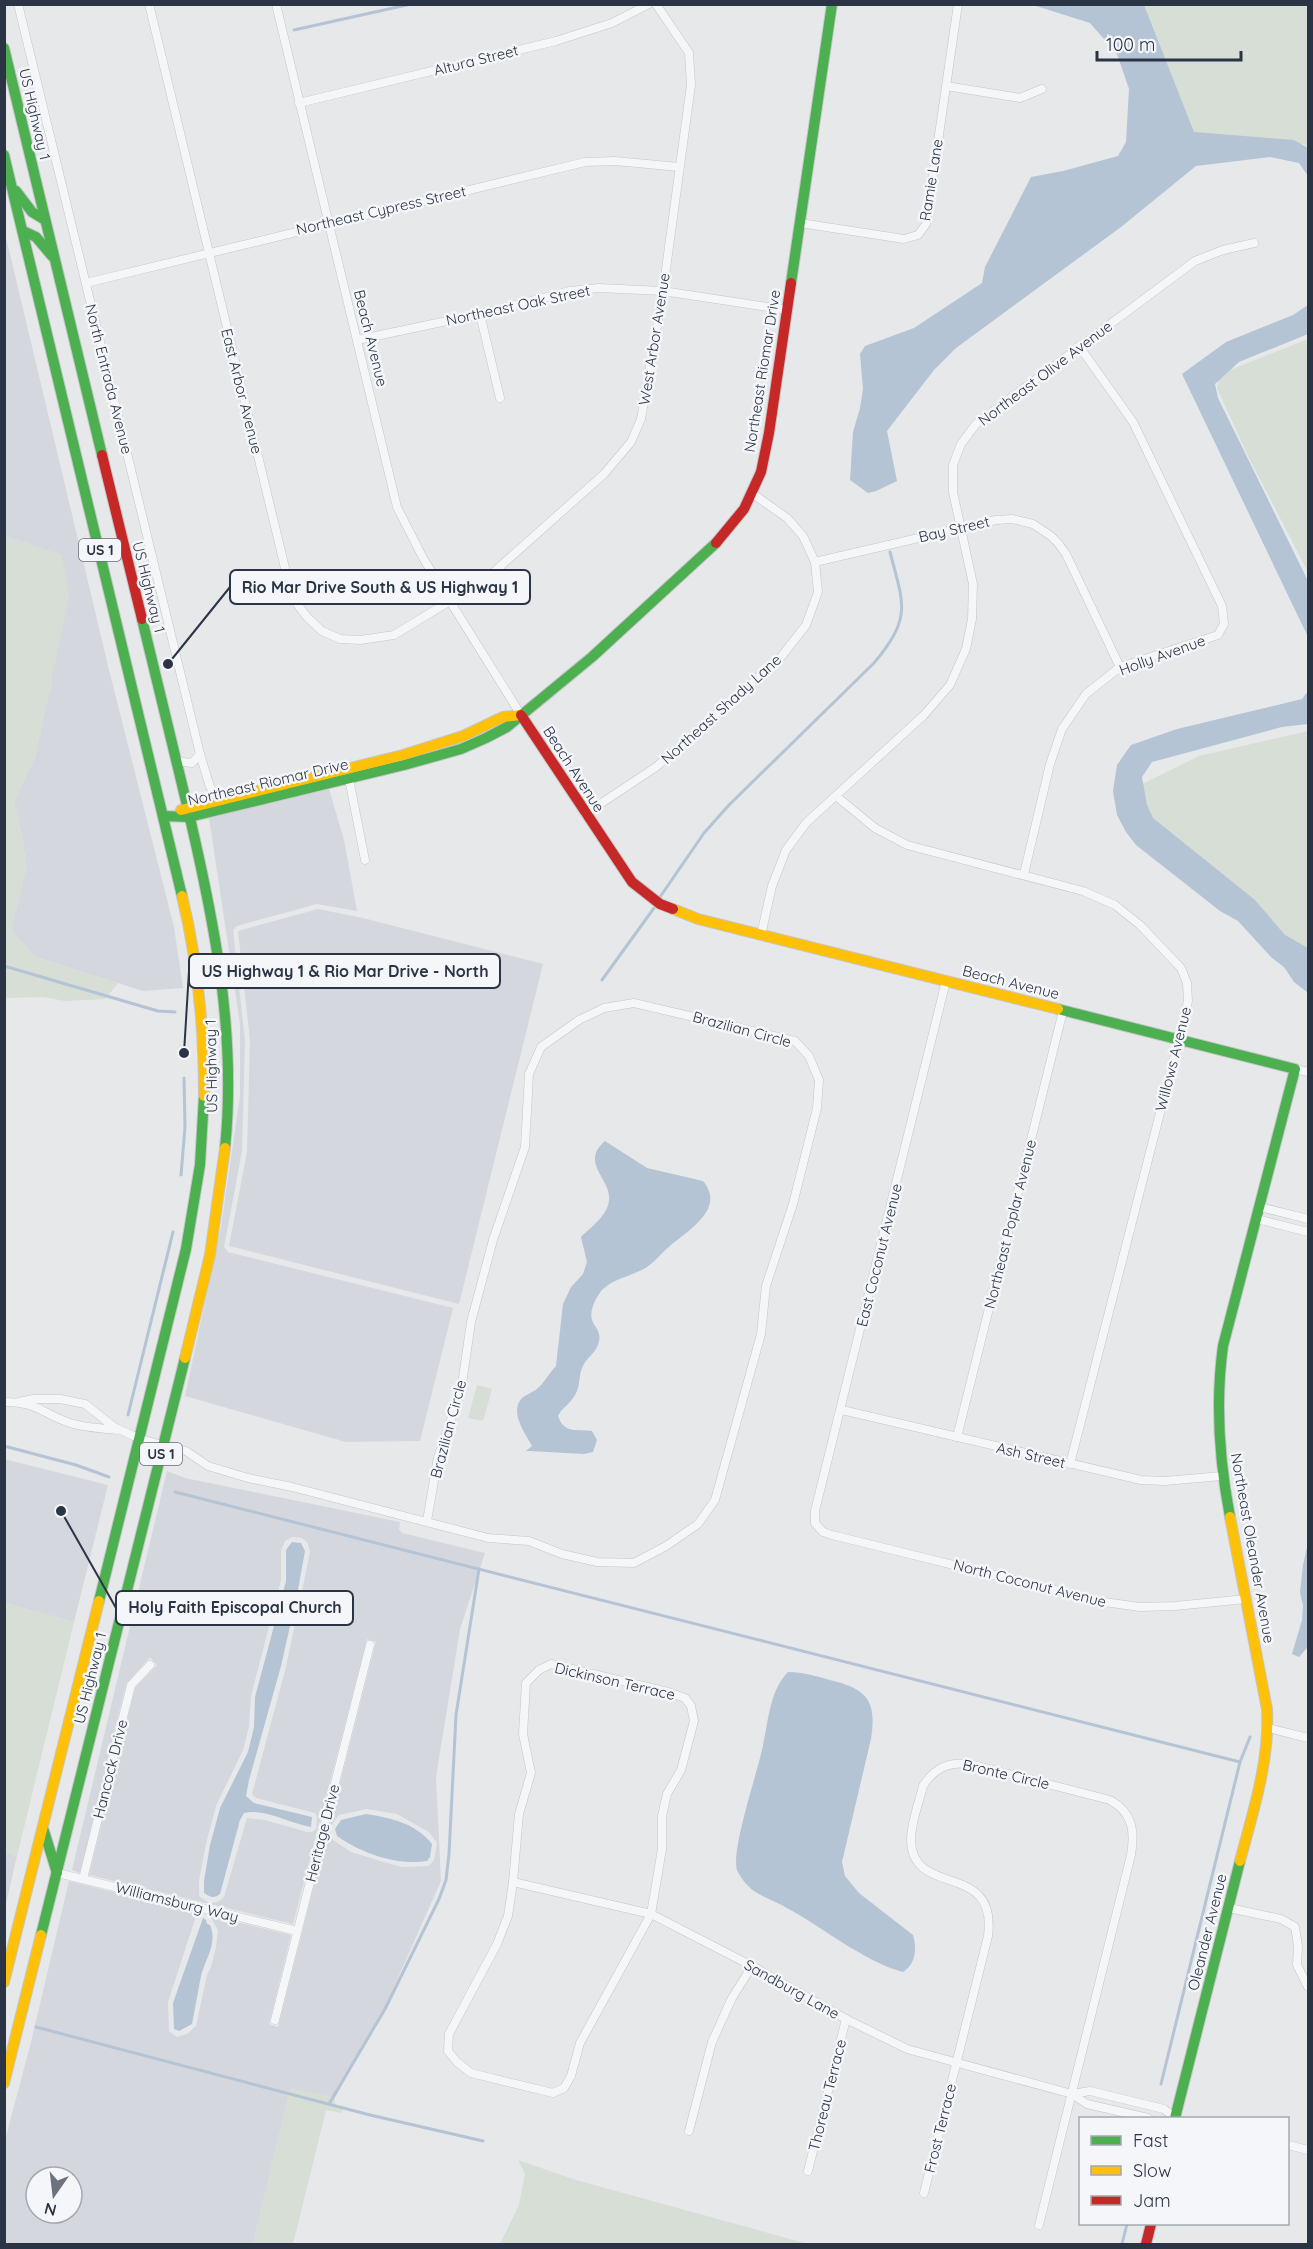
<svg xmlns="http://www.w3.org/2000/svg" width="1313" height="2249" viewBox="0 0 1313 2249" font-family="Quicksand,sans-serif">
<rect width="100%" height="100%" fill="#e6e8ea"/>
<!-- built -->
<g fill="#d4d7dd" fill-rule="evenodd">
<polygon points="4,229 109,670 174,927 183,988 143,991 36,957 11,930 26,869 23,841 14,802 35,757 49,691 52,688 51,684 61,555 5,536"/>
<polygon points="329,789 344,840 357,911 317,904 237,926 233,930 245,1042 242,1151 224,1247 228,1252 453,1308 420,1441 346,1442 185,1396 221,1227 240,1096 240,1024 209,818"/>
<polygon points="318,909 363,918 543,964 459,1304 229,1246 247,1152 250,1041 238,931"/>
<polygon points="4,1459 108,1485 74,1622 5,1603"/>
<path d="M 167,1471 L 185,1478 L 400,1522 L 399,1529 L 402,1533 L 485,1553 L 460,1629 L 436,1777 L 441,1881 L 384,2009 L 335,2098 L 290,2089 L 253,2244 L 5,2244 L 5,2140 L 30,2046 L 69,1881 L 197,1913 L 168,2002 L 169,2031 L 177,2037 L 187,2034 L 196,2026 L 207,1975 L 211,1967 L 216,1947 L 218,1930 L 210,1916 L 291,1935 L 269,2024 L 278,2027 L 376,1642 L 367,1639 L 293,1924 L 89,1875 L 135,1688 L 157,1665 L 150,1657 L 126,1684 L 80,1873 L 72,1870 ZM 292,1537 L 302,1538 L 307,1542 L 310,1551 L 308,1562 L 286,1667 L 252,1794 L 256,1798 L 315,1813 L 317,1817 L 316,1829 L 312,1832 L 307,1832 L 265,1820 L 247,1818 L 224,1897 L 218,1902 L 209,1903 L 200,1897 L 199,1894 L 199,1880 L 206,1844 L 216,1806 L 243,1750 L 249,1727 L 251,1696 L 281,1580 L 281,1550 L 285,1541 ZM 367,1809 L 397,1814 L 429,1832 L 437,1843 L 434,1860 L 429,1866 L 401,1867 L 351,1852 L 333,1840 L 330,1827 L 339,1815 ZM 36,2177 L 72,2177 L 72,2213 L 36,2213 Z"/>
<polygon points="5,1853 17,1856 5,1908"/>
</g>
<!-- green -->
<g fill="#d6ded6">
<polygon points="1138,5 1308,5 1308,148 1304,144 1191,135"/>
<polygon points="1308,339 1308,572 1248,456 1217,388 1220,374"/>
<polygon points="5,536 62,555 69,597 51,683 52,688 49,691 35,757 14,802 23,841 26,869 11,930 36,957 118,983 105,999 65,1001 44,997 5,998"/>
<polygon points="1308,731 1308,961 1182,879 1130,790 1199,756"/>
<polygon points="477,1385 492,1389 483,1421 468,1418"/>
<polygon points="5,1603 74,1622 17,1856 4,1853"/>
<polygon points="290,2088 335,2098 335,2105 343,2109 341,2113 326,2110 293,2244 253,2244"/>
<polygon points="518,2160 576,2180 808,2244 500,2244 519,2205 525,2174"/>
</g>
<!-- water -->
<g fill="#b4c4d5">
<polygon points="1033,5 1144,5 1194,132 1294,140 1308,148 1308,176 1299,163 1270,157 1196,166 1121,227 956,348 934,370 887,431 897,481 876,491 868,493 850,480 853,432 860,408 863,389 860,354 865,346 914,328 982,283 985,267 1031,177 1063,171 1118,156 1126,142 1129,89 1117,54 1090,23"/>
<polygon points="1308,305 1308,334 1239,362 1215,384 1218,398 1308,581 1308,637 1182,374 1226,342 1293,315"/>
<polygon points="1308,691 1308,724 1282,727 1152,762 1142,777 1147,805 1153,818 1255,900 1285,935 1308,948 1308,993 1294,982 1284,967 1272,958 1238,921 1220,911 1136,845 1126,832 1117,815 1113,791 1117,765 1131,745 1177,729 1302,699"/>
<path d="M 605,1141 L 647,1168 L 703,1181 C 726,1208 689,1230 671,1245 C 662,1252 656,1261 647,1267 C 633,1276 614,1278 602,1290 C 596,1297 589,1311 592,1320 C 595,1328 601,1331 599,1341 C 597,1353 586,1357 582,1368 C 578,1378 581,1388 573,1398 C 568,1405 562,1408 558,1416 C 564,1434 577,1429 592,1431 L 597,1440 L 593,1452 L 584,1454 L 530,1451 L 526,1451 L 532,1446 C 525,1433 509,1412 522,1398 C 527,1394 534,1392 538,1388 C 544,1383 549,1373 556,1366 L 563,1304 L 571,1287 L 583,1274 L 587,1262 L 581,1237 C 591,1227 607,1216 609,1201 C 612,1179 579,1163 605,1141 Z"/>
<path d="M 292,1542 L 301,1543 L 305,1551 L 297,1595 L 281,1666 L 249,1780 L 246,1796 L 254,1803 L 312,1817 L 311,1827 C 290,1824 266,1808 244,1813 L 240,1820 L 220,1894 C 214,1899 210,1897 204,1893 L 204,1881 L 210,1845 L 220,1808 L 248,1752 L 254,1727 L 255,1697 L 286,1581 L 286,1550 Z"/>
<polygon points="1308,1543 1308,1641 1307,1648 1299,1657 1292,1654 1302,1620 1303,1606 1300,1592 1303,1565"/>
<path d="M 788,1672 C 802,1672 816,1676 830,1680 C 867,1689 877,1700 871,1739 L 842,1862 L 845,1876 L 859,1893 L 913,1935 C 917,1948 916,1964 903,1972 C 865,1962 822,1927 787,1908 C 777,1902 764,1898 754,1891 C 748,1887 740,1877 737,1870 C 731,1851 756,1776 761,1754 C 768,1728 768,1692 788,1672 Z"/>
<path d="M 366,1814 C 391,1818 415,1823 432,1844 L 430,1857 L 427,1861 C 397,1866 361,1853 337,1836 L 335,1829 L 341,1820 Z"/>
<path d="M 203,1918 L 206,1920 L 207,1924 L 210,1925 C 218,1943 205,1960 201,1976 C 198,1992 195,2008 192,2024 L 179,2031 L 174,2029 L 173,2003 Z"/>
</g>
<g fill="none" stroke-linecap="round" stroke-linejoin="round">
<!-- stream -->
<g stroke="#b4c4d5" stroke-width="3">
<polyline points="294,30 411,4"/>
<path d="M 660,897 L 704,833 L 729,805 L 874,663 C 912,617 904,606 890,552"/>
<polyline points="4,966 158,1011 175,1012"/>
<polyline points="602,980 654,908"/>
<polyline points="181,1175 185,1127 184,1078"/>
<polyline points="128,1415 173,1232"/>
<polyline points="4,1446 76,1465 109,1477"/>
<polyline points="175,1492 1240,1762"/>
<polyline points="36,2027 370,2115 483,2141"/>
<polyline points="1161,2084 1240,1762 1250,1737"/>
<polyline points="329,2104 385,2009 439,1899 446,1880 449,1854 456,1715 479,1569"/>
<polyline points="1122,2244 1127,2224"/>
</g>
<!-- street casing -->
<g stroke="#c4c6c8" stroke-width="9">
<g id="street">
<polyline points="18,4 200,754 210,787 222,800"/>
<polyline points="149,4 292,597 307,617 322,631 340,639 360,640 394,635 486,579 604,474 631,442 641,419 663,291 691,85 689,53 656,4"/>
<polyline points="276,4 397,507 423,558 521,715"/>
<polyline points="946,86 1020,98 1042,89"/>
<polyline points="299,103 556,41 612,23 649,4"/>
<polyline points="800,223 904,239 918,235 926,224 958,4"/>
<polyline points="86,283 585,162 615,161 679,167"/>
<polyline points="480,314 500,398"/>
<polyline points="357,340 480,314 570,291 599,288 663,291 787,310"/>
<polyline points="815,562 996,520 1012,519 1033,524 1051,536 1058,543 1066,554 1120,667"/>
<polyline points="176,761 192,763 200,754"/>
<polyline points="348,774 365,860"/>
<polyline points="836,796 875,828 907,845 1083,891 1115,905 1140,925 1181,968 1187,983 1188,1001 1179,1039 1070,1464"/>
<polyline points="585,814 656,767 692,736 781,657 806,625 818,592 815,562 803,536 787,518 753,494"/>
<polyline points="1024,874 1050,764 1062,729 1086,694 1120,667 1218,635 1224,624 1222,606 1133,422 1079,346"/>
<polyline points="761,935 772,886 786,850 806,823 924,715 950,685 966,649 972,619 973,584 953,492 953,465 961,444 976,424 1195,261 1223,250 1254,243"/>
<polyline points="946,981 815,1511 815,1523 823,1532 832,1535 1104,1602 1140,1607 1175,1606 1246,1599"/>
<polyline points="1295,1069 1308,1072"/>
<polyline points="1260,1207 1308,1219"/>
<polyline points="1257,1219 1308,1232"/>
<path d="M 4,1402 C 39,1402 42,1414 70,1423 C 85,1428 101,1428 116,1430"/>
<polyline points="19,1402 33,1399 60,1399 85,1404 114,1427 140,1439 186,1451 208,1466 248,1478 292,1487 488,1538 529,1541 562,1554 597,1562 634,1563 666,1546 698,1524 715,1500 761,1334 766,1286 793,1204 817,1108 819,1080 809,1056 795,1041 634,1003 604,1008 579,1020 541,1047 529,1074 525,1147 493,1240 471,1322 461,1391 438,1457 427,1521"/>
<polyline points="842,1410 1141,1480 1165,1481 1222,1476"/>
<polyline points="957,1437 1063,1011"/>
<polygon points="551,1664 668,1692 685,1698 691,1706 694,1721 681,1770 667,1794 662,1816 662,1849 651,1914 580,2043 571,2076 564,2088 553,2093 471,2073 457,2062 448,2051 449,2034 497,1944 508,1916 513,1882 519,1814 531,1773 523,1734 526,1683 539,1670"/>
<polyline points="1268,1728 1308,1738"/>
<polyline points="57,1873 297,1931"/>
<polyline points="83,1879 131,1685 150,1665"/>
<polyline points="513,1882 651,1914 752,1966 846,2019 907,2049 1072,2094 1087,2104 1148,2118"/>
<polyline points="1229,1908 1281,1919 1295,1927 1298,1946 1297,1965 1308,1987"/>
<polyline points="275,2020 370,1645"/>
<polyline points="1072,2094 1090,2091 1164,2109 1175,2118"/>
<polyline points="689,2131 712,2042 732,1998 752,1966"/>
<polyline points="1288,2145 1308,2150"/>
<polyline points="808,2171 846,2019"/>
<path d="M 924,2193 L 988,1936 C 998,1860 912,1899 911,1840 C 911,1822 919,1803 923,1786 C 935,1767 949,1762 970,1764 L 1110,1800 C 1133,1813 1135,1831 1131,1855 L 1039,2225"/>
</g>
</g>
<!-- fast casing -->
<g stroke="#c4c6c8" stroke-width="12">
<g id="fast">
<polyline points="4,48 102,455"/>
<polyline points="4,155 182,896"/>
<polyline points="16,191 32,212 45,220"/>
<polyline points="23,231 36,237 52,256"/>
<polyline points="791,283 832,4"/>
<path d="M 142,619 C 156,679 171,740 186,801 C 213,915 237,1030 225,1148"/>
<polyline points="164,816 189,817 404,765 461,749 486,738 507,727 592,657 716,543"/>
<path d="M 1058,1009 L 1295,1069 L 1223,1346 C 1215,1404 1219,1459 1230,1517"/>
<polyline points="99,1601 186,1249 200,1165 204,1096"/>
<polyline points="44,1831 57,1873"/>
<polyline points="41,1935 185,1358"/>
<polyline points="1175,2118 1240,1861"/>
</g>
</g>
<!-- slow casing -->
<g stroke="#c4c6c8" stroke-width="12">
<g id="slow">
<polyline points="181,810 403,755 463,736 503,717 521,715"/>
<path d="M 182,896 C 198,961 204,1028 204,1096"/>
<polyline points="673,909 698,919 1058,1009"/>
<polyline points="185,1358 210,1255 225,1148"/>
<path d="M 1230,1517 L 1267,1709 C 1270,1760 1253,1812 1240,1861"/>
<polyline points="4,1982 99,1601"/>
<polyline points="4,2083 41,1935"/>
</g>
</g>
<!-- jam casing -->
<g stroke="#c4c6c8" stroke-width="12">
<g id="jam">
<polyline points="102,455 142,619"/>
<polyline points="716,543 744,509 761,472 769,433 791,283"/>
<polyline points="521,715 632,882 660,904 673,909"/>
<polyline points="1146,2244 1151,2224"/>
</g>
</g>
<!-- street -->
<use href="#street" stroke="#f5f6f7" stroke-width="8"/>
<!-- fast -->
<use href="#fast" stroke="#4caf50" stroke-width="10"/>
<!-- slow -->
<use href="#slow" stroke="#ffc107" stroke-width="10"/>
<!-- jam -->
<use href="#jam" stroke="#c62828" stroke-width="10"/>
</g>
<g text-anchor="middle" dominant-baseline="central" stroke-width="5" stroke-linejoin="round" paint-order="stroke">
<!-- shield labels -->
<g fill="#f4f6f9" stroke="#676e7b" stroke-width="1.5">
<rect x="79" y="539" width="42" height="22" rx="4.5"/>
<rect x="140" y="1443" width="42" height="22" rx="4.5"/>
</g>
<g font-size="14" font-weight="bold" fill="#2b3445">
<text x="100" y="550">US 1</text>
<text x="161" y="1454">US 1</text>
</g>
<!-- street labels -->
<g font-size="15" fill="#2b3445" stroke="#f4f6f9">
<text transform="translate(476 60) rotate(-14)">Altura Street</text>
<text transform="translate(35 114) rotate(77)">US Highway 1</text>
<text transform="translate(931 180) rotate(-81)">Ramie Lane</text>
<text transform="translate(381 210) rotate(-13)">Northeast Cypress Street</text>
<text transform="translate(518 305) rotate(-12)">Northeast Oak Street</text>
<text transform="translate(371 338) rotate(76)">Beach Avenue</text>
<text transform="translate(654 339) rotate(-81)">West Arbor Avenue</text>
<text transform="translate(762 371) rotate(-81)">Northeast Riomar Drive</text>
<text transform="translate(1045 373) rotate(-37)">Northeast Olive Avenue</text>
<text transform="translate(109 379) rotate(76)">North Entrada Avenue</text>
<text transform="translate(242 391) rotate(76)">East Arbor Avenue</text>
<text transform="translate(954 529) rotate(-13)">Bay Street</text>
<text transform="translate(149 587) rotate(76)">US Highway 1</text>
<text transform="translate(1162 655) rotate(-20)">Holly Avenue</text>
<text transform="translate(721 709) rotate(-42)">Northeast Shady Lane</text>
<text transform="translate(574 769) rotate(57)">Beach Avenue</text>
<text transform="translate(268 782) rotate(-13)">Northeast Riomar Drive</text>
<text transform="translate(1011 982) rotate(14)">Beach Avenue</text>
<text transform="translate(742 1029) rotate(15)">Brazilian Circle</text>
<text transform="translate(1173 1059) rotate(-76)">Willows Avenue</text>
<text transform="translate(211 1066) rotate(-91)">US Highway 1</text>
<text transform="translate(1010 1224) rotate(-76)">Northeast Poplar Avenue</text>
<text transform="translate(879 1255) rotate(-76)">East Coconut Avenue</text>
<text transform="translate(448 1429) rotate(-75)">Brazilian Circle</text>
<text transform="translate(1031 1455) rotate(13)">Ash Street</text>
<text transform="translate(1253 1548) rotate(80)">Northeast Oleander Avenue</text>
<text transform="translate(1030 1583) rotate(14)">North Coconut Avenue</text>
<text transform="translate(90 1678) rotate(-76)">US Highway 1</text>
<text transform="translate(615 1681) rotate(13)">Dickinson Terrace</text>
<text transform="translate(110 1769) rotate(-76)">Hancock Drive</text>
<text transform="translate(1006 1774) rotate(13)">Bronte Circle</text>
<text transform="translate(322 1833) rotate(-76)">Heritage Drive</text>
<text transform="translate(177 1902) rotate(14)">Williamsburg Way</text>
<text transform="translate(1207 1932) rotate(-76)">Oleander Avenue</text>
<text transform="translate(792 1989) rotate(29)">Sandburg Lane</text>
<text transform="translate(827 2095) rotate(-76)">Thoreau Terrace</text>
<text transform="translate(940 2128) rotate(-76)">Frost Terrace</text>
</g>
</g>
<!-- callouts -->
<path fill="none" stroke="#2b3445" stroke-width="2" d="M168 664L230 587M184 1053L189 971M61 1511L116 1608"/>
<g fill="#2b3445" stroke="#f4f6f9" stroke-width="2">
<circle cx="168" cy="664" r="6"/>
<circle cx="184" cy="1053" r="6"/>
<circle cx="61" cy="1511" r="6"/>
</g>
<g fill="#f4f6f9" stroke="#2b3445" stroke-width="2">
<rect x="230" y="570" width="300" height="34" rx="6"/>
<rect x="189" y="954" width="311" height="34" rx="6"/>
<rect x="116" y="1591" width="237" height="34" rx="6"/>
</g>
<g font-size="16" text-anchor="middle" font-weight="bold" fill="#2b3445">
<text x="380" y="593">Rio Mar Drive South &amp; US Highway 1</text>
<text x="345" y="977">US Highway 1 &amp; Rio Mar Drive - North</text>
<text x="235" y="1613">Holy Faith Episcopal Church</text>
</g>
<!-- border -->
<rect width="1313" height="2249" fill="none" stroke="#2b3445" stroke-width="12"/>
<!-- legend -->
<rect x="1079" y="2117" width="210" height="108" fill="#f4f6f9" stroke="#a4a8b1" stroke-width="1.5"/>
<rect x="1091" y="2136" width="30" height="9" fill="#4caf50" stroke="#a4a8b1" stroke-width="1.5"/>
<text x="1133" y="2147" font-size="18" fill="#2b3445">Fast</text>
<rect x="1091" y="2166" width="30" height="9" fill="#ffc107" stroke="#a4a8b1" stroke-width="1.5"/>
<text x="1133" y="2177" font-size="18" fill="#2b3445">Slow</text>
<rect x="1091" y="2196" width="30" height="9" fill="#c62828" stroke="#a4a8b1" stroke-width="1.5"/>
<text x="1133" y="2207" font-size="18" fill="#2b3445">Jam</text>
<!-- north arrow -->
<g transform="translate(54 2195) rotate(194)"><circle r="28" fill="#f4f6f9" stroke="#a4a8b1" stroke-width="1.5"/>
<path d="M0-4.5L10 22L0 15L-10 22Z" fill="#6c737f"/>
<text y="-9" font-size="16" font-weight="bold" text-anchor="middle" fill="#2b3445">N</text>
</g>
<!-- scale -->
<path d="M1097 51v9h144v-9" fill="none" stroke="#2b3445" stroke-width="3"/>
<text x="1106" y="51" font-size="18" fill="#2b3445" stroke="#f4f6f9" stroke-width="4.5" paint-order="stroke">100 m</text>
</svg>
